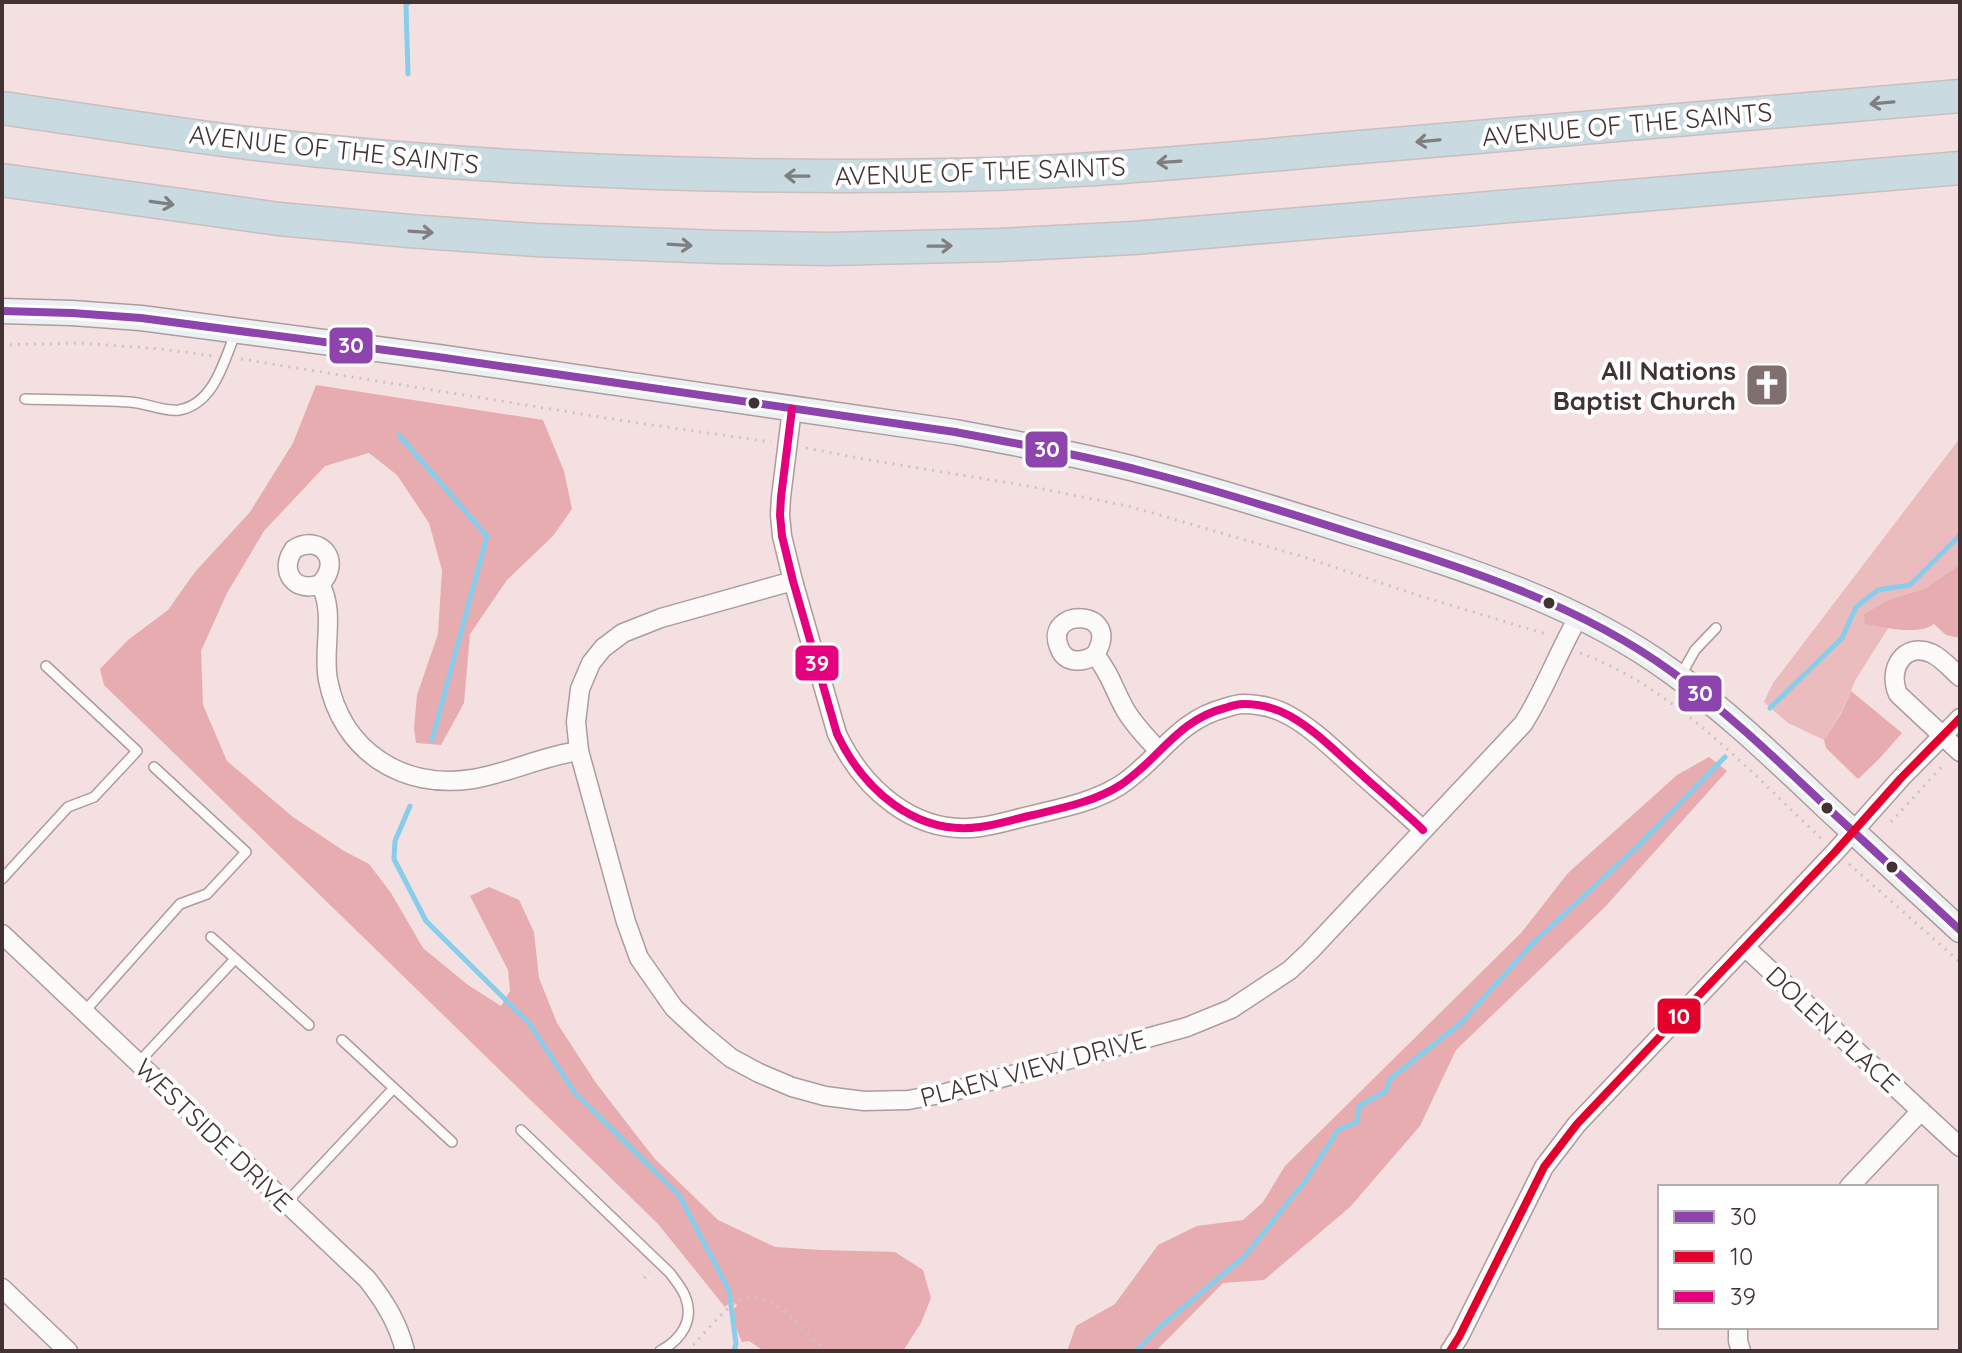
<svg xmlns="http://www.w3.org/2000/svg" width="1962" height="1353" viewBox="0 0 1962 1353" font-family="Quicksand,sans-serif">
<rect width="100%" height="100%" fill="#f4e0e1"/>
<!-- green -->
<polygon fill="#eabcbe" points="1960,438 1960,564 1926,588 1891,599 1889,627 1856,679 1841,713 1824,740 1788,723 1764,702 1773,683"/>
<!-- forest -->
<g fill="#e7acb0">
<polygon points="316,385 543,420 564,471 572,509 553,536 507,580 470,634 464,703 441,745 416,743 414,728 417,695 438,634 442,570 429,523 397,475 369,453 325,466 264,531 227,593 201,651 203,705 227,761 293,817 344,851 369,864 391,893 423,948 468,985 501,1006 510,991 508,970 470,896 489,887 519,900 534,932 539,978 557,1023 596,1083 654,1158 718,1220 775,1247 822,1250 895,1252 923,1270 931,1298 921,1323 903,1351 764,1351 749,1341 742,1342 730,1314 737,1305 731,1301 725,1307 658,1224 104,685 100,669 128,640 168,610 195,572 250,512 293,443"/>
<path d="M 1960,564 L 1960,638 L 1946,635 L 1934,624 C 1918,636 1884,627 1865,624 L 1864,614 L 1891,599 L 1926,588 Z"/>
<polygon points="1851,691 1902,733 1879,759 1858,779 1826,748 1824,740 1841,714"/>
<polygon points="1709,757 1727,771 1605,907 1456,1050 1420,1126 1350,1207 1264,1280 1223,1283 1156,1351 1067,1351 1076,1326 1115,1304 1158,1245 1197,1226 1243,1220 1263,1202 1285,1166 1521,933 1568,873 1677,775"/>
</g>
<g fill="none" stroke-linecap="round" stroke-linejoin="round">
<!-- stream -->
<g stroke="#88cde9" stroke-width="5">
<polyline points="408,74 406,5 409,2"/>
<polyline points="399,435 487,536 432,740"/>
<polyline points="1770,708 1842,638 1856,607 1878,590 1910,585 1960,535"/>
<polyline points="410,806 395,841 394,859 426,921 529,1023 575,1093 679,1195 729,1290 736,1344 734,1351"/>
<polyline points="1136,1351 1161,1326 1245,1256 1306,1180 1338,1130 1357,1122 1359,1106 1386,1091 1390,1079 1461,1023 1532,944 1639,845 1725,757"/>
</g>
<!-- lane casing -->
<g stroke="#ac9c9d" stroke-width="12">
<g id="lane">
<path d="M 25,399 C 60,400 95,400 130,402 C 147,403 163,412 179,410 C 214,404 224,361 235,334"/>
<polyline points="1681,675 1695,650 1716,628"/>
<polyline points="2,879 68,807 94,797 137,751 46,666"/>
<polyline points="211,937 309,1025"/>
<polyline points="84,1012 180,904 207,894 246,852 154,767"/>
<polyline points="342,1040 452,1142"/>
<polyline points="138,1063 235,959"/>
<path d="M 521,1130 L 670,1273 C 675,1280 682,1288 685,1296 C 695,1320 681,1340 660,1351"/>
<polyline points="286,1203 393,1089"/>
</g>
</g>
<!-- street casing -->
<g stroke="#ac9c9d" stroke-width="21">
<g id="street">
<path d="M 792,409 L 781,497 L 780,515 L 782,536 L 793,581 L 837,734 C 863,789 915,836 980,827 C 997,825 1015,819 1033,815 C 1062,808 1093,802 1119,786 C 1158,761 1177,720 1225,708 C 1231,706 1237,704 1243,704 C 1259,704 1276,708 1290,716 C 1313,729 1332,748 1351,765 C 1375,787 1400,808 1423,830"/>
<path d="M 793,581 L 661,618 L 623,633 L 603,648 L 591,663 L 580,689 L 576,722 L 579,751 L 626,922 L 639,958 L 674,1008 L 701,1033 L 731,1058 L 759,1073 L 792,1087 L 825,1096 L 864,1101 L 908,1100 L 946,1093 L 1187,1027 L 1231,1009 L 1290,970 L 1310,951 L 1523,724 C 1545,690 1558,652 1579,616"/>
<path d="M 320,584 C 343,562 321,533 294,549 C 278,571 295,594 320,584 C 336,613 322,649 328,680 C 342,751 402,790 473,779 C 509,773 543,756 579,751"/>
<path d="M 1095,655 C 1082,663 1065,664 1059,647 C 1043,607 1124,608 1095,655 C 1111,674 1114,691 1126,711 C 1135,726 1147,738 1159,751"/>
<path d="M 1960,677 C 1951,669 1942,658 1931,653 C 1904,642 1887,669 1898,694 L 1960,752"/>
<path d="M 2,934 L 367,1279 C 385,1302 398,1323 405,1351"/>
<polyline points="1745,947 1921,1111"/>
<polyline points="1849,1187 1921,1111 1960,1147"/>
<polyline points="2,1288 68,1351"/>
<polyline points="1738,1327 1738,1341 1741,1351"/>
<polyline points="1450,1351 1459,1337 1544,1167 1577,1124 1835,852 1901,778 1960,718"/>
</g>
</g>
<!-- secondary casing -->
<g stroke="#ac9c9d" stroke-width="27">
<path id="secondary" d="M 2,311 L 72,313 L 141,318 L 438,357 L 955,432 C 1020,444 1086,456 1150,473 C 1220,491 1289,513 1358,535 C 1467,569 1579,604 1672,672 C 1730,714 1780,763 1831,811 C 1874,851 1917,890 1960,930"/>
</g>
<!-- highway casing -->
<g stroke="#cabfc0" stroke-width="35">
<g id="highway">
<path d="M 2,108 C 87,120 171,134 256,144 C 485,170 716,179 946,175 C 1084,173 1222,159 1360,147 C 1560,130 1760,113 1960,96"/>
<polyline points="2,180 279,219 409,231 535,240 719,247 828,249 999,245 1134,238 1960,168"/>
</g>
</g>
<!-- path -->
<g stroke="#ccc4c4" stroke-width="3" stroke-dasharray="2 6" stroke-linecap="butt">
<polyline points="2,345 79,343 161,349 213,356"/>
<polyline points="241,359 631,422 771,442"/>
<polyline points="806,448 864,459 1028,486 1132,507 1307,558 1417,595 1549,635"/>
<path d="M 1580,653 C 1676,688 1750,772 1823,840"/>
<polyline points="1891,822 1945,763"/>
<polyline points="1849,864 1960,962"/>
<polyline points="644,1278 650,1272"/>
<path d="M 688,1351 C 698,1340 726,1307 737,1302 C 770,1285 805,1330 824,1351"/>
</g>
<!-- lane -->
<use href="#lane" stroke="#fdfafa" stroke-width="9"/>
<!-- street -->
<use href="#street" stroke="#fdfafa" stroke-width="18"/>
<!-- secondary -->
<use href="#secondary" stroke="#edf0f3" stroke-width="24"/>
<!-- highway -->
<use href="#highway" stroke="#c9dae0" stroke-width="32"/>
<!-- bus-1 casing -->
<g stroke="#fff" stroke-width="14">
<path id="bus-1" d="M 2,311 L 72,313 L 141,318 L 438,357 L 955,432 C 1020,444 1086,456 1150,473 C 1220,491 1289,513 1358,535 C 1467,569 1579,604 1672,672 C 1730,714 1780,763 1831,811 C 1874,851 1917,890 1960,930"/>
</g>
<!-- bus-2 casing -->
<g stroke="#fff" stroke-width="14">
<polyline id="bus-2" points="1450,1351 1459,1337 1544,1167 1577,1124 1835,852 1901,778 1960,718"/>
</g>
<!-- bus-3 casing -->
<g stroke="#fff" stroke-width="14">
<path id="bus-3" d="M 792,409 L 781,497 L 780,515 L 782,536 L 793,581 L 837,734 C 863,789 915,836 980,827 C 997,825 1015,819 1033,815 C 1062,808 1093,802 1119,786 C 1158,761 1177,720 1225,708 C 1231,706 1237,704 1243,704 C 1259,704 1276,708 1290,716 C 1313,729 1332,748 1351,765 C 1375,787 1400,808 1423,830"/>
</g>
<!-- bus-1 -->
<use href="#bus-1" stroke="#8e44ad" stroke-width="8"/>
<!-- bus-2 -->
<use href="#bus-2" stroke="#e4002b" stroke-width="8"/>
<!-- bus-3 -->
<use href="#bus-3" stroke="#e5007d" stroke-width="8"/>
</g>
<!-- one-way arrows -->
<defs><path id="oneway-shaft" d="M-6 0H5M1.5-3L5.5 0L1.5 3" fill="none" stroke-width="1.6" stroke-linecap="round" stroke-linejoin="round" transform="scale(2)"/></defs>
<g stroke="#7f7e81">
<use href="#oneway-shaft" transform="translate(1882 103) rotate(175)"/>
<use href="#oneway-shaft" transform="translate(1428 141) rotate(175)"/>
<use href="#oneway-shaft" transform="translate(1169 162) rotate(176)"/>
<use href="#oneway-shaft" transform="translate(797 176) rotate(-179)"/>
<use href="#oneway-shaft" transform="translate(162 203) rotate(8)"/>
<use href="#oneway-shaft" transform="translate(421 232) rotate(4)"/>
<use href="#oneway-shaft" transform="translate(680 245) rotate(4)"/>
<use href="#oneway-shaft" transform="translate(940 246) rotate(-1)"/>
</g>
<!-- icons -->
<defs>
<g id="church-square" transform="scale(2.3)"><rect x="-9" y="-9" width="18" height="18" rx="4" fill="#816f70" stroke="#fff"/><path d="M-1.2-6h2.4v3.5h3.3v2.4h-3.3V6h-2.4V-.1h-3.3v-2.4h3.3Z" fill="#fff"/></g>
</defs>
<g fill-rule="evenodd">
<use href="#church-square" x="1767" y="385"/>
</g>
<!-- markers -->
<g fill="#433233" stroke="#fff" stroke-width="3">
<circle cx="754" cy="403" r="7"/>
<circle cx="1549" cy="603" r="7"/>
<circle cx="1827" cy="808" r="7"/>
<circle cx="1892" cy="867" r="7"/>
</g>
<g text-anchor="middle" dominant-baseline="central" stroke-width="8" stroke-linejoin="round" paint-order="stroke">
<!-- street labels -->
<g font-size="26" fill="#433233" stroke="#fff">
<text transform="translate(1627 124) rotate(-5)">AVENUE OF THE SAINTS</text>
<text transform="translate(334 149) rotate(6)">AVENUE OF THE SAINTS</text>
<text transform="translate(980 171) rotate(-2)">AVENUE OF THE SAINTS</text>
<text transform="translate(1833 1029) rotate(43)">DOLEN PLACE</text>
<text transform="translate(1033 1068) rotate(-15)">PLAEN VIEW DRIVE</text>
<text transform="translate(214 1135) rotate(44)">WESTSIDE DRIVE</text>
</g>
<!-- poi labels -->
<g font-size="26" font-weight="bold" fill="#433233" stroke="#fff" text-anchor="end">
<text x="1736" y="370">All Nations<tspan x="1736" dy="30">Baptist Church</tspan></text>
</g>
</g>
<g stroke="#fff" stroke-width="3">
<rect x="328" y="326" width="46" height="39" rx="8" fill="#8e44ad"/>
<rect x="1024" y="430" width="45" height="39" rx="8" fill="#8e44ad"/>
<rect x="794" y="644" width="46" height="38" rx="8" fill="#e5007d"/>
<rect x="1677" y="674" width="46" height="39" rx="8" fill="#8e44ad"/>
<rect x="1656" y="997" width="46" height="38" rx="8" fill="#e4002b"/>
</g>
<g font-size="22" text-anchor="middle" font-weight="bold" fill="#fff">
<text x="351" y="353">30</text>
<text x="1047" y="457">30</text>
<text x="817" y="671">39</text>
<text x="1700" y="701">30</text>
<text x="1679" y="1024">10</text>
</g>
<!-- border -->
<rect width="1962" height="1353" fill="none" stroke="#433233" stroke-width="8"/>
<!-- legend -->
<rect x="1658" y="1185" width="280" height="144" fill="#ffffff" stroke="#b4adad" stroke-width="2"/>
<rect x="1674" y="1211" width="40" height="12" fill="#8e44ad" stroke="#b4adad" stroke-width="2"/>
<text x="1730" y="1225" font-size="24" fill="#433233">30</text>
<rect x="1674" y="1251" width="40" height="12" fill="#e4002b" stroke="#b4adad" stroke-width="2"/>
<text x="1730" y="1265" font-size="24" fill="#433233">10</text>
<rect x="1674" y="1291" width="40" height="12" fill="#e5007d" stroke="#b4adad" stroke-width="2"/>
<text x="1730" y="1305" font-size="24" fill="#433233">39</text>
</svg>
